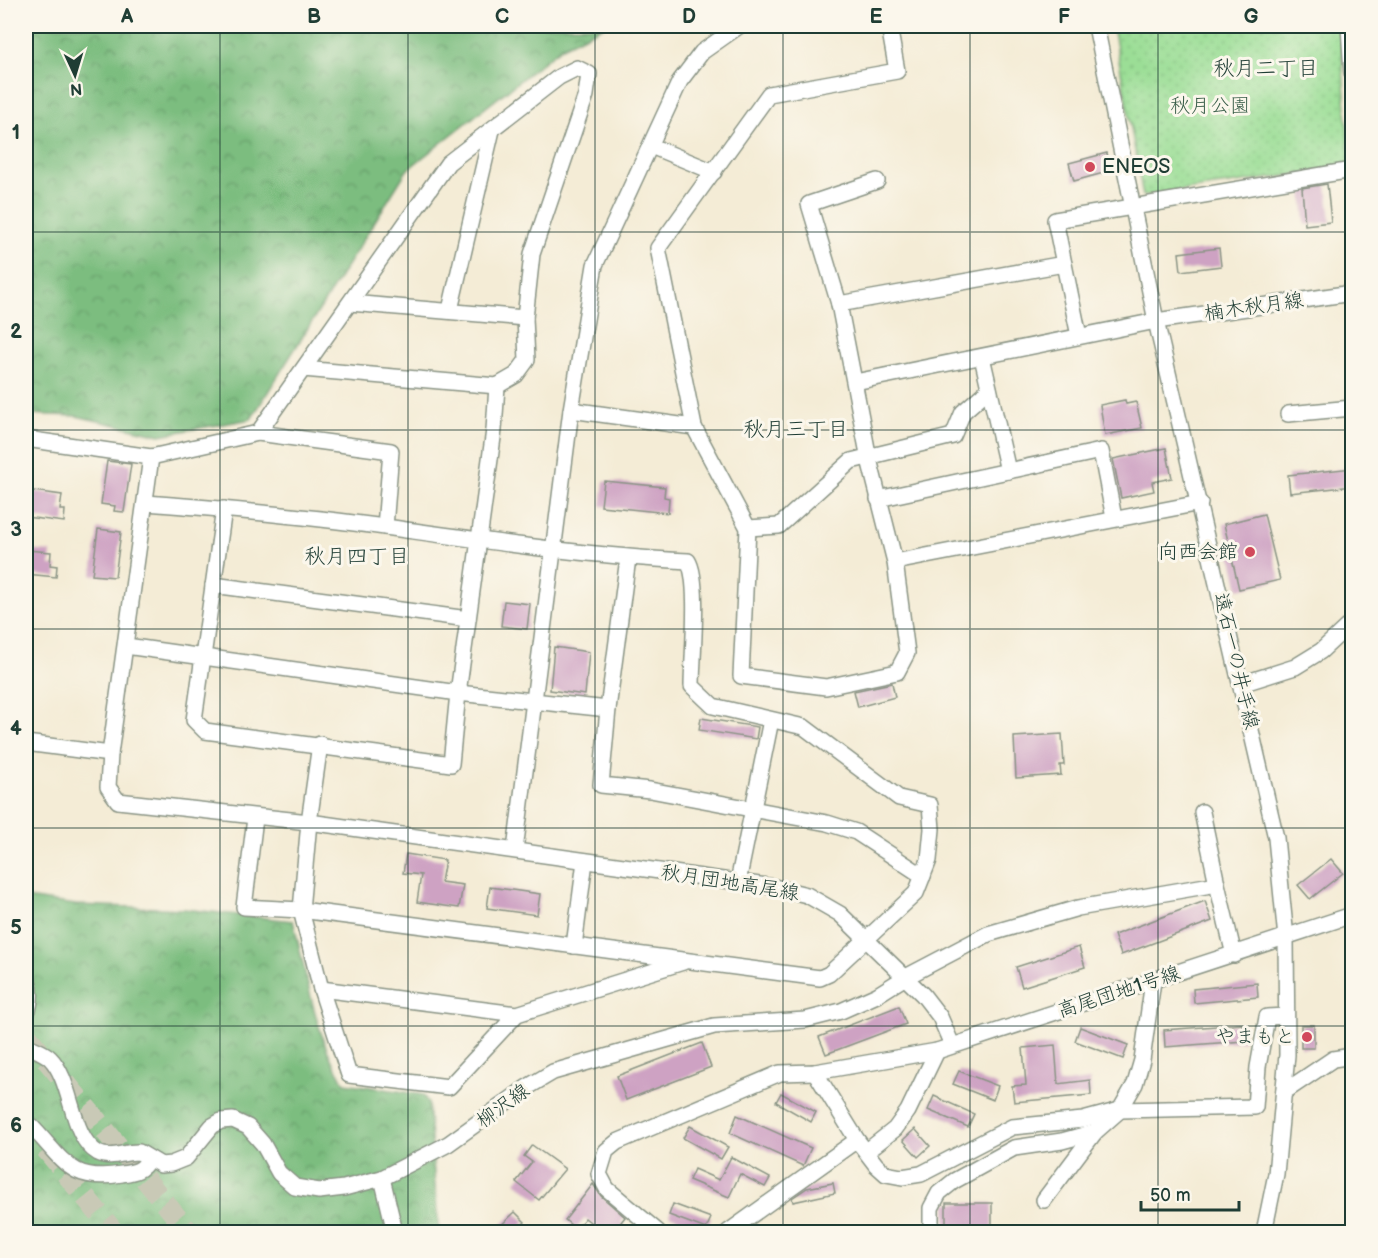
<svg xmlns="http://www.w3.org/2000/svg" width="1378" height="1258" viewBox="0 0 1378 1258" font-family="'Balsamiq Sans','Klee One',sans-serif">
<defs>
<pattern id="forest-crowns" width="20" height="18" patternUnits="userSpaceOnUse" patternTransform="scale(1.5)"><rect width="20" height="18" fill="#7cbd7f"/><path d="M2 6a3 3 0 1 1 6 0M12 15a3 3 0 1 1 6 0" fill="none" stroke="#659b69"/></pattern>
<pattern id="park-dots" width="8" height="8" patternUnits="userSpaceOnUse" patternTransform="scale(1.5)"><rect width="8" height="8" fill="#9bde96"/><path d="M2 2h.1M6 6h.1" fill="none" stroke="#85bf82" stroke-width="1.8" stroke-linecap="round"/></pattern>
</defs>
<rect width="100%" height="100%" fill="#fbf7ec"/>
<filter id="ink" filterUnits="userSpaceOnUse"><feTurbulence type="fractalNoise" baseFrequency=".0167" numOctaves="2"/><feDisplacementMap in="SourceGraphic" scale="12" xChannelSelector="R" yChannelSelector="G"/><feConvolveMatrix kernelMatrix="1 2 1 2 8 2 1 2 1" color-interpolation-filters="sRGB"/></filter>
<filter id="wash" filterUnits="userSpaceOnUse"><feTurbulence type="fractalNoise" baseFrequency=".008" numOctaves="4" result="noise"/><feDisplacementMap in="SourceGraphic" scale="24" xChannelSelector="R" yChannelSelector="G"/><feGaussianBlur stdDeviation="1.35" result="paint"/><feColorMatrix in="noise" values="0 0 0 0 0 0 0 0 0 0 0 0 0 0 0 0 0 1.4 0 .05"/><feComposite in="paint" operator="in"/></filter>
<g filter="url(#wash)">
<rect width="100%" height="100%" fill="#f4ecd6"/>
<!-- forest -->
<g fill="url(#forest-crowns)" stroke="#4e7d5a" stroke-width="1.5">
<polygon points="26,26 604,26 562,47 407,170 251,419 160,435 76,416 26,414"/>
<path d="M 26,898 L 76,905 L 184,909 L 293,921 C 305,967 317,1046 345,1083 L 423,1095 L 428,1103 L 439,1232 L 26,1232 Z"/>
</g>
<!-- park -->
<polygon fill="url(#park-dots)" stroke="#5d8e65" stroke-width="1.5" points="1113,26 1340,26 1350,167 1143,196"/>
<g id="blocks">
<!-- building -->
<g fill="#cea2c3">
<polygon points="1107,153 1111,171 1074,181 1069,163"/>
<polygon points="1327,184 1331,222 1305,225 1302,188"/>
<polygon points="1219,248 1221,266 1181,271 1179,253"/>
<polygon points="1125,400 1126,404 1136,402 1142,428 1105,435 1100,405"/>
<polygon points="1166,448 1172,478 1152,482 1154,491 1121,498 1113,459"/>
<polygon points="107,461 131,464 124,512 114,511 115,506 101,504"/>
<polygon points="1353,468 1353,486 1290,493 1288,475"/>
<polygon points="604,481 665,487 664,497 669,498 668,513 601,506"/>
<polygon points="26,490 62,495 60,510 65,510 64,522 26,517"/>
<polygon points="1264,514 1280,580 1239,589 1224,524"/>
<polygon points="98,529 121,532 115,577 92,575"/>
<polygon points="26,550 51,552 50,565 57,566 56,577 26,574"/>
<polygon points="504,601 530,604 527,629 501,626"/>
<polygon points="554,647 589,652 585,695 550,690"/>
<polygon points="892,683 895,697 858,707 854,691"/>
<polygon points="701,718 758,727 756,739 699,730"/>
<polygon points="1062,734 1064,765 1060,765 1061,775 1016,778 1014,737"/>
<polygon points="406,854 445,860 441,882 463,885 459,908 417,902 421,875 403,873"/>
<polygon points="1331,859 1343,873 1310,899 1298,885"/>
<polygon points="490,887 540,894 537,915 487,908"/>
<polygon points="1205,901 1212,921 1121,955 1114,935"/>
<polygon points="1079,947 1085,967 1022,987 1016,967"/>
<polygon points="1257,983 1258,997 1194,1003 1193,989"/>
<polygon points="899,1006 906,1024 826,1054 819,1037"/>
<polygon points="1242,1024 1244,1041 1165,1047 1164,1030"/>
<rect x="1301" y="1025" width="13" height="23"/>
<polygon points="1080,1027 1128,1045 1123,1059 1075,1041"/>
<polygon points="702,1043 711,1067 626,1100 617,1076"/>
<polygon points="1055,1045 1058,1084 1090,1080 1091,1095 1014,1102 1012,1086 1026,1085 1023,1048"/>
<polygon points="959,1071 998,1086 993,1100 953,1084"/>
<polygon points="781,1093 816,1112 811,1122 776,1102"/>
<polygon points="934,1096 974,1114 968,1127 928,1110"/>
<polygon points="737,1115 811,1148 803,1166 730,1133"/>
<polygon points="690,1126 728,1147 721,1159 683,1138"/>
<polygon points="915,1129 930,1146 918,1157 903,1140"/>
<polygon points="532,1145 565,1169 539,1200 516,1182 532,1162 524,1156"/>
<polygon points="731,1157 770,1178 765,1187 740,1174 729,1197 689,1180 694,1169 719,1180"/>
<polygon points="833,1183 835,1193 793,1202 792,1198 807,1188"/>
<polygon points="593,1184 601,1196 625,1217 621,1222 632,1233 604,1233 585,1218 576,1229 565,1220"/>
<rect x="946" y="1203" width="46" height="30"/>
<polygon points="673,1204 711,1218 706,1229 669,1215"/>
<polygon points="515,1212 525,1222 514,1233 493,1233"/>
</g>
</g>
</g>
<g filter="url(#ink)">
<use href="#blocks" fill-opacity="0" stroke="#8a9485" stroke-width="1.5"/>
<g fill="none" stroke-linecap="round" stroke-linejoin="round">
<!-- highway-tunnel -->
<g stroke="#c9c9b6" stroke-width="21" stroke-dasharray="21 10" stroke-linecap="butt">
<polyline points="26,1035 189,1232"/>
<polyline points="46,1149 114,1232"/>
</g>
<!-- minor casing -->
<g stroke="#8a9485" stroke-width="18">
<g id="minor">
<polyline points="1096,26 1156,321 1276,838 1286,938 1287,1055 1276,1174 1264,1232"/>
<polyline points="1349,26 1352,73"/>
<polyline points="651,146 714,172"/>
<polyline points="877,181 809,204 839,304 869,459 895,562 907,653 897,672 826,687 741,676 748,528 694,427 658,248 769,94 897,71 889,26"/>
<polyline points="1064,264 1079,336"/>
<polyline points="350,303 525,318"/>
<polyline points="839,304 1064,264 1055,220 1352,170"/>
<polyline points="450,310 492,130"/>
<polyline points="982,357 1008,471"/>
<polyline points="855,382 1156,321 1352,293"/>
<polyline points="571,410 694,427"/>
<polyline points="1288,414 1352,408"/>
<polyline points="258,433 448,163 559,77 577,68 589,74 586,95 532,254 525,318 527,360 516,375 497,386 303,369"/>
<polyline points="26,439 151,457 258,433 391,451 385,527"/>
<polyline points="151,457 110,754 108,787 118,801 309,822 774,887 807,895 840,914 923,995 940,1017 952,1045"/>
<polyline points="878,499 1101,451 1114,518"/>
<path d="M 146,503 C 226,509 306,516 385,527 C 486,541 586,556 688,561 C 700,580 692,658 692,686 L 713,706 L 804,727 L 899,798 L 930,805 L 932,829 L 929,860 L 916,893 L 829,974 L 820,978 L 301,910 L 244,907 L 255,818"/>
<polyline points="224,509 194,720 205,731 451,764 458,693 494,430 497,386"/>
<polyline points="748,528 779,526 851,461 953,436 963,412 989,389"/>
<polyline points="628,558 608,709 601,785 650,790 827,823 856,832 923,876"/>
<polyline points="895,562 1200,503"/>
<polyline points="213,585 468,619"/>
<polyline points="126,646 458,693 608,709"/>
<polyline points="1241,684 1295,667 1321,651 1352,622"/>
<polyline points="26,743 110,754"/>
<polyline points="320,744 309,822 301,910 321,989 349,1075 449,1087 517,1014 683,962"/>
<polyline points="1202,812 1217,884"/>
<polyline points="515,850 571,410 595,265 680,81 702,52 739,26"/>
<polyline points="738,882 771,720"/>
<polyline points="574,946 585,861"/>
<path d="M 26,975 C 32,989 32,1001 26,1015"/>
<polyline points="321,989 517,1014"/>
<path d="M 26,1045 C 33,1049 44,1052 50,1058 C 73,1081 70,1137 98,1153 C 111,1160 125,1151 139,1152 L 161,1165 L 171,1164 L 186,1158 L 212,1126 L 221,1121 L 233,1120 L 248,1127 L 263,1144 L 279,1173 L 295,1187 L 319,1191 L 344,1188 L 382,1178 L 448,1144 L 526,1088 L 553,1072 L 714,1026 L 805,1020 L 841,1011 L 877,995 L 904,978 L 988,934 L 1078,908 L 1217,884 L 1234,955"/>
<polyline points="815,1072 857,1140 876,1165 886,1174 902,1177 921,1174 1012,1127 1083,1120 1120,1110 1255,1107 1258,1067 1267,1017 1286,1016"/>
<polyline points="1284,1092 1333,1059 1352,1056"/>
<path d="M 26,1124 L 31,1126 C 64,1160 70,1183 122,1174 C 135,1172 142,1171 149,1159"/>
<polyline points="867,1151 895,1129 908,1111 937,1051"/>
<polyline points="382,1178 395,1232"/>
<polyline points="1044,1200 1095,1132"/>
<polyline points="658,1232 607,1189 599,1174 606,1151 617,1142 780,1073 815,1072 937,1051 1352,915"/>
<polyline points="728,1232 857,1140"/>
<polyline points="931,1232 931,1208 939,1193 954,1181 1014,1148 1062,1141 1095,1132 1120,1110 1135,1084 1142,1060 1153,981"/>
<polyline points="1352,1232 1352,1231"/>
</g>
</g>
<!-- minor -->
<use href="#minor" stroke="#fff" stroke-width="15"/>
</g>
</g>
<!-- grid -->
<path fill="none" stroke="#1f3d34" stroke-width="1.5" stroke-opacity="0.55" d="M 220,26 L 220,1232M 408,26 L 408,1232M 595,26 L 595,1232M 783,26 L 783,1232M 970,26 L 970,1232M 1158,26 L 1158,1232M 26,232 L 1352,232M 26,430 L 1352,430M 26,629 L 1352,629M 26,828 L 1352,828M 26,1026 L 1352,1026"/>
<!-- markers -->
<g fill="#d1495b" stroke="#fbf7ec" stroke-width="2">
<circle cx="1090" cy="167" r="6"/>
<circle cx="1250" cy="552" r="6"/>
<circle cx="1307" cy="1037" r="6"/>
</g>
<g text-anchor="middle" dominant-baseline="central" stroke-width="6" stroke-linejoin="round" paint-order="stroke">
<!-- park labels -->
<g font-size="20" fill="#385d48" stroke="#fbf7ec">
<text x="1210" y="106">秋月公園</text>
</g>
<!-- poi labels -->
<g font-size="20" fill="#1f3d34" stroke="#fbf7ec" text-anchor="end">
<text x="1102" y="167" text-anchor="start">ENEOS</text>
<text x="1238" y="552">向西会館</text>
<text x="1295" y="1037">やまもと</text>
</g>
<!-- street labels -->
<g font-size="20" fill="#1f3d34" stroke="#fbf7ec">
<text transform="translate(1254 307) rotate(-8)">楠木秋月線</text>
<text transform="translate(1236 661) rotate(77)">遠石一の井手線</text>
<text transform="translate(730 883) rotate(9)">秋月団地高尾線</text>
<text transform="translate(1119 992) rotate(-18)">高尾団地1号線</text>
<text transform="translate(503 1106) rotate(-36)">柳沢線</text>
</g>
<!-- neighbourhood labels -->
<g font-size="21" fill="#1f3d34" stroke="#fbf7ec">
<text x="1266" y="68">秋月二丁目</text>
<text x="796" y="429">秋月三丁目</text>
<text x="357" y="556">秋月四丁目</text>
</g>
</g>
<!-- margin -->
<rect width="1378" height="1258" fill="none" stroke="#fbf7ec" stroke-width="66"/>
<!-- north arrow -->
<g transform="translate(75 75) rotate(176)" stroke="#fbf7ec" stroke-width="4.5" paint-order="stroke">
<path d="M0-4.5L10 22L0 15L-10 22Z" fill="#1f3d34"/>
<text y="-9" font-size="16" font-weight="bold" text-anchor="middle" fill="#1f3d34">N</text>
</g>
<!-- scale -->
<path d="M1141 1201v9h98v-9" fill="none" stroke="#1f3d34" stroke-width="3"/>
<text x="1150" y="1201" font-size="18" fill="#1f3d34" stroke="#fbf7ec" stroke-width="4.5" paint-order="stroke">50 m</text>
<rect x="33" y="33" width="1312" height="1192" fill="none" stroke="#1f3d34" stroke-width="2"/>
<g font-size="20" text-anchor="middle" font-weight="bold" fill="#1f3d34">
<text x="127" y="23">A</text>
<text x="314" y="23">B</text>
<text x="502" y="23">C</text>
<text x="689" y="23">D</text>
<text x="876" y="23">E</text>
<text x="1064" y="23">F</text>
<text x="1251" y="23">G</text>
<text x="16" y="139">1</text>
<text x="16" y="338">2</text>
<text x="16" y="536">3</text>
<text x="16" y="735">4</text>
<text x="16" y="934">5</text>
<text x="16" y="1132">6</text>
</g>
</svg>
